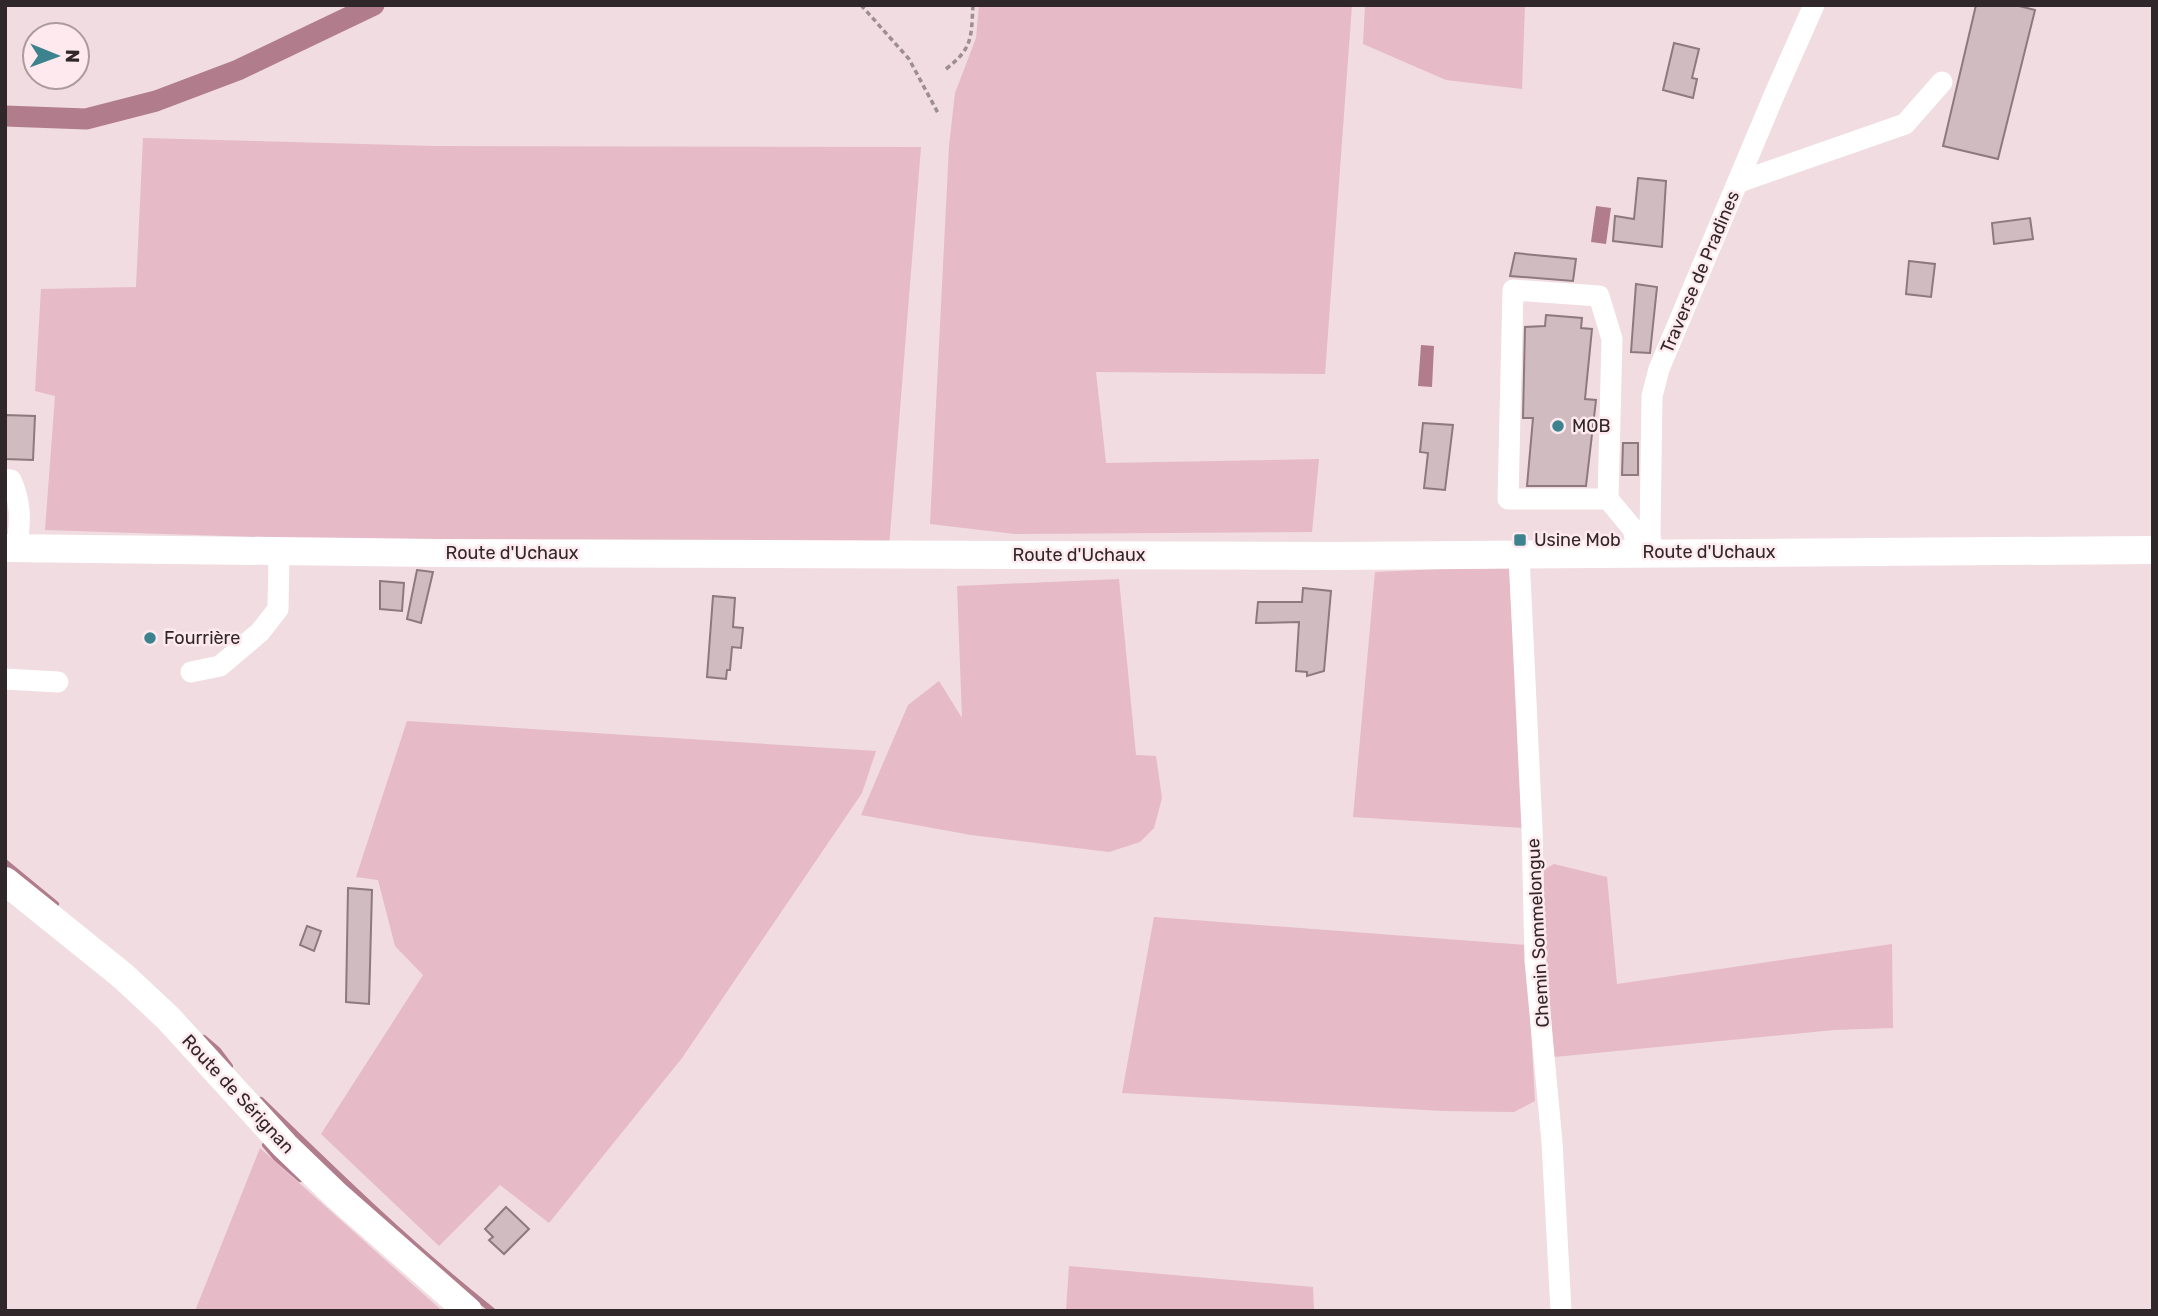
<svg xmlns="http://www.w3.org/2000/svg" width="2158" height="1316" viewBox="0 0 2158 1316" font-family="Rubik,sans-serif">
<rect width="100%" height="100%" fill="#f0dce1"/>
<!-- green -->
<g fill="#e6bac6">
<polygon points="979,5 1352,5 1325,374 1096,372 1106,463 1319,459 1312,532 1015,534 930,524 949,146 955,93 976,38"/>
<polygon points="1365,5 1525,5 1522,89 1446,80 1363,44"/>
<polygon points="143,138 433,146 921,147 889,547 443,543 45,530 55,396 35,391 41,289 136,287"/>
<polygon points="1509,566 1523,828 1353,817 1375,572"/>
<polygon points="1119,579 1136,755 1156,756 1162,798 1154,828 1140,842 1109,852 971,835 861,815 908,705 939,681 962,718 957,586"/>
<polygon points="407,721 876,751 862,793 682,1058 549,1223 500,1185 439,1246 321,1134 423,975 395,946 378,880 356,877"/>
<polygon points="1554,864 1607,877 1617,984 1892,944 1893,1028 1834,1030 1554,1057 1540,872"/>
<polygon points="1154,917 1526,945 1535,1101 1514,1112 1443,1111 1122,1093"/>
<polygon points="260,1148 439,1308 442,1311 195,1311"/>
<polygon points="1069,1266 1313,1287 1314,1311 1066,1311"/>
</g>
<!-- water -->
<g fill="#b17c8b">
<polygon points="1596,206 1611,208 1606,244 1591,242"/>
<polygon points="1421,345 1434,346 1432,387 1418,386"/>
</g>
<g fill="none" stroke-linecap="round" stroke-linejoin="round">
<!-- stream -->
<g stroke="#b17c8b" stroke-width="6">
<polyline points="5,862 56,904"/>
<polyline points="204,1038 218,1050 230,1066"/>
<path d="M 261,1100 C 336,1173 411,1246 493,1311"/>
<polyline points="265,1145 276,1158 300,1179"/>
</g>
<!-- canal -->
<polyline stroke="#b17c8b" stroke-width="21" points="5,116 86,119 156,101 238,70 374,5"/>
</g>
<!-- building -->
<g fill="#cfbbc0" stroke="#8c7a7f" stroke-width="2">
<polygon points="1976,5 2015,5 2035,10 1998,159 1943,146"/>
<polygon points="1674,43 1699,49 1692,78 1697,79 1693,98 1663,90"/>
<polygon points="1638,178 1666,181 1662,247 1613,241 1615,216 1634,219"/>
<polygon points="2030,218 2033,239 1994,244 1992,223"/>
<polygon points="1515,253 1576,259 1573,281 1510,276"/>
<polygon points="1909,261 1935,264 1931,297 1906,294"/>
<polygon points="1636,284 1657,287 1650,353 1631,352"/>
<polygon points="1546,315 1582,318 1581,328 1592,329 1585,399 1596,400 1586,486 1527,486 1533,418 1523,418 1525,327 1545,326"/>
<polygon points="5,415 35,416 33,460 5,459"/>
<polygon points="1423,423 1453,425 1445,490 1424,488 1428,453 1420,452"/>
<polygon points="1623,443 1638,443 1638,475 1622,475"/>
<polygon points="417,570 433,572 421,623 407,619"/>
<polygon points="380,581 404,583 402,611 380,609"/>
<polygon points="1303,588 1331,591 1324,671 1307,676 1307,672 1296,671 1299,622 1256,623 1258,602 1302,602"/>
<polygon points="713,596 735,598 733,627 743,628 741,648 732,647 730,670 727,670 726,679 707,677"/>
<polygon points="348,888 372,890 369,1004 346,1002"/>
<polygon points="307,926 321,931 314,951 300,945"/>
<polygon points="506,1207 529,1229 504,1254 489,1240 493,1237 485,1229"/>
</g>
<g fill="none" stroke-linecap="round" stroke-linejoin="round">
<!-- path -->
<g stroke="#9d8e92" stroke-width="3.5" stroke-dasharray="5 3.5" stroke-linecap="butt">
<polyline points="861,5 909,59 938,113"/>
<path d="M 946,69 C 973,48 971,38 973,5"/>
</g>
<!-- minor -->
<g stroke="#fff" stroke-width="21">
<polyline points="1739,182 1905,124 1942,82"/>
<path d="M 5,479 L 11,480 C 22,504 20,523 17,548"/>
<polyline points="1608,499 1612,339 1599,296 1513,290 1508,499 1608,499 1633,529 1638,552"/>
<polyline points="1653,553 1650,535 1652,396 1659,369 1775,93 1814,5"/>
<polyline points="1519,555 1532,828 1535,960 1552,1142 1561,1311"/>
<polyline points="191,672 220,666 260,632 278,609 279,551"/>
<polyline points="5,679 58,682"/>
</g>
<!-- major -->
<g stroke="#fff" stroke-width="28">
<polyline points="5,548 441,553 1335,556 2153,550"/>
<polyline points="5,881 123,976 168,1018 285,1146 337,1196 468,1311"/>
</g>
</g>
<!-- markers -->
<g fill="#3d838f" stroke="#fee9ee" stroke-width="2.5">
<circle cx="1558" cy="426" r="7"/>
<rect x="1513" y="533" width="14" height="14" rx="3.5"/>
<circle cx="150" cy="638" r="7"/>
</g>
<g text-anchor="middle" dominant-baseline="central" stroke-width="5" stroke-linejoin="round" paint-order="stroke">
<!-- street labels -->
<g font-size="18" fill="#2f2729" stroke="#fee9ee">
<text transform="translate(1700 272) rotate(-67)">Traverse de Pradines</text>
<text x="1709" y="552">Route d'Uchaux</text>
<text x="512" y="553">Route d'Uchaux</text>
<text x="1079" y="555">Route d'Uchaux</text>
<text transform="translate(1538 933) rotate(-93)">Chemin Sommelongue</text>
<text transform="translate(238 1094) rotate(47)">Route de Sérignan</text>
</g>
<!-- poi labels -->
<g font-size="18" fill="#2f2729" stroke="#fee9ee" text-anchor="start">
<text x="1572" y="426">MOB</text>
<text x="1534" y="540">Usine Mob</text>
<text x="164" y="638">Fourrière</text>
</g>
</g>
<!-- border -->
<rect width="2158" height="1316" fill="none" stroke="#2f2729" stroke-width="14"/>
<!-- north arrow -->
<g transform="translate(56 56) rotate(91)"><circle r="33" fill="#fee9ee" stroke="#ab9b9f" stroke-width="2"/>
<path d="M0-5L12 26L0 18L-12 26Z" fill="#3d838f"/>
<text y="-10" font-size="19" font-weight="bold" text-anchor="middle" fill="#2f2729">N</text>
</g>
</svg>
